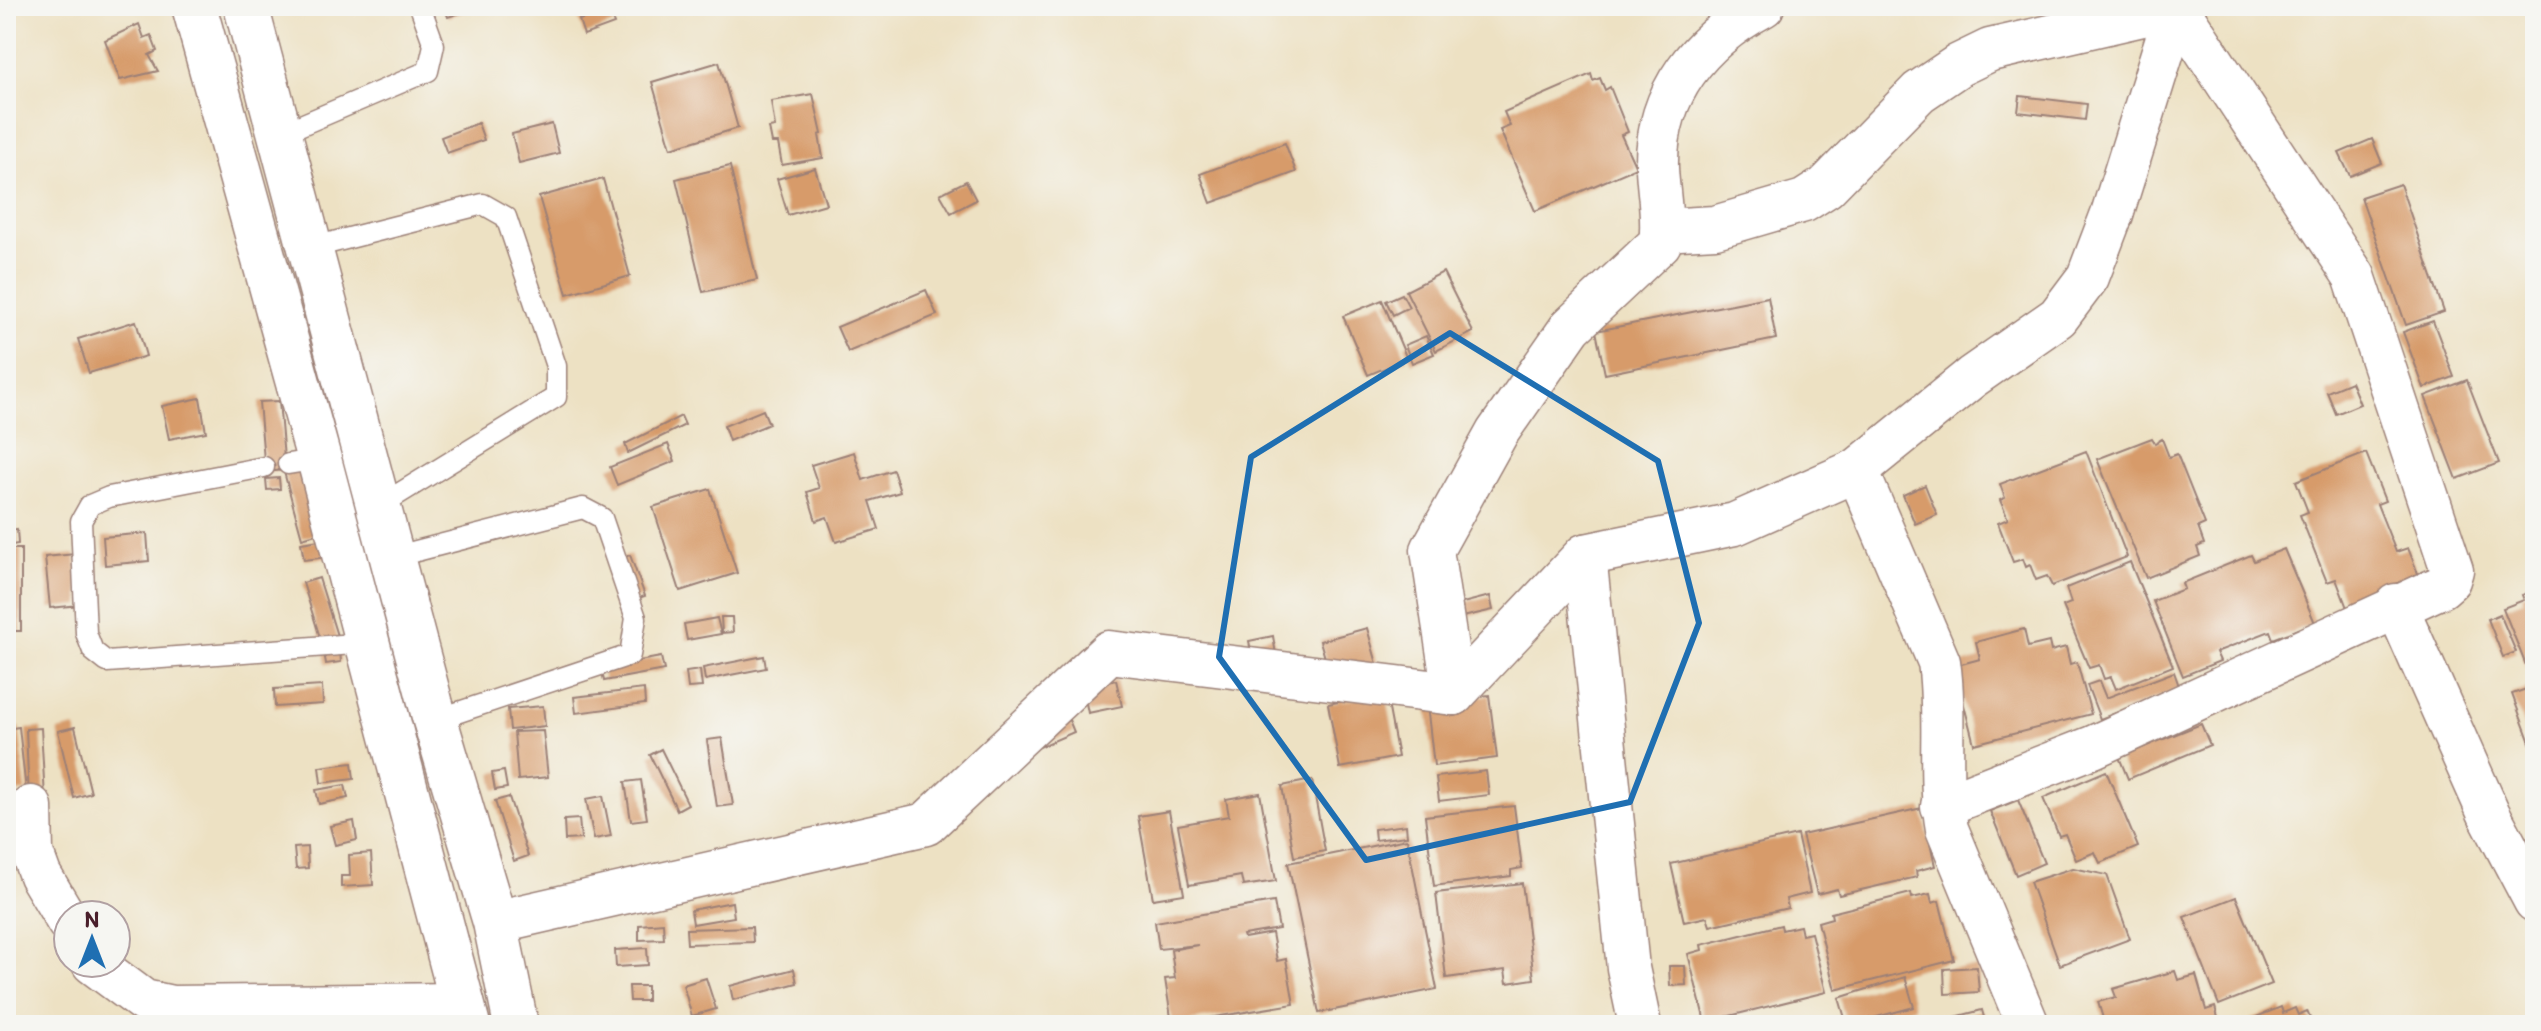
<svg xmlns="http://www.w3.org/2000/svg" width="2541" height="1031" viewBox="0 0 2541 1031" font-family="Itim,sans-serif">
<rect width="100%" height="100%" fill="#f6f6f2"/>
<filter id="ink" filterUnits="userSpaceOnUse"><feTurbulence type="fractalNoise" baseFrequency=".0125" numOctaves="2"/><feDisplacementMap in="SourceGraphic" scale="16" xChannelSelector="R" yChannelSelector="G"/><feConvolveMatrix kernelMatrix="1 2 1 2 8 2 1 2 1" color-interpolation-filters="sRGB"/></filter>
<filter id="wash" filterUnits="userSpaceOnUse"><feTurbulence type="fractalNoise" baseFrequency=".006" numOctaves="4" result="noise"/><feDisplacementMap in="SourceGraphic" scale="32" xChannelSelector="R" yChannelSelector="G"/><feGaussianBlur stdDeviation="1.8" result="paint"/><feColorMatrix in="noise" values="0 0 0 0 0 0 0 0 0 0 0 0 0 0 0 0 0 1.4 0 .05"/><feComposite in="paint" operator="in"/></filter>
<g filter="url(#wash)">
<rect width="100%" height="100%" fill="#ede1c3"/>
<g id="blocks">
<!-- building -->
<g fill="#d79b6a">
<polygon points="444,6 478,6 478,7 448,17"/>
<polygon points="576,6 608,6 579,17"/>
<polygon points="609,10 614,24 584,35 579,20"/>
<polygon points="139,24 144,38 151,35 157,51 149,55 158,71 120,80 105,40"/>
<polygon points="719,62 738,128 671,148 652,82"/>
<polygon points="1591,74 1593,81 1600,78 1605,90 1610,87 1628,132 1621,135 1636,168 1535,211 1500,130 1510,126 1504,112"/>
<polygon points="813,94 822,134 819,135 823,158 782,165 778,143 772,143 769,128 775,127 771,101"/>
<polygon points="2020,96 2087,104 2085,120 2018,112"/>
<polygon points="478,123 484,140 447,153 441,137"/>
<polygon points="552,124 559,153 519,163 512,134"/>
<polygon points="2372,139 2382,163 2350,176 2339,153"/>
<polygon points="1285,143 1296,172 1211,203 1200,174"/>
<polygon points="730,166 757,280 703,292 676,179"/>
<polygon points="815,168 826,204 788,215 777,179"/>
<polygon points="603,179 630,276 567,294 539,197"/>
<polygon points="966,181 976,200 951,213 940,194"/>
<polygon points="2400,184 2444,312 2406,325 2361,197"/>
<polygon points="1443,272 1473,332 1436,351 1406,291"/>
<polygon points="926,290 937,315 848,352 837,327"/>
<polygon points="1402,294 1409,307 1393,315 1386,301"/>
<polygon points="1768,297 1776,339 1605,374 1596,331"/>
<polygon points="1382,300 1407,359 1368,375 1343,316"/>
<polygon points="136,321 146,356 89,373 78,339"/>
<polygon points="2433,321 2454,377 2424,388 2403,332"/>
<polygon points="1426,336 1434,354 1412,363 1405,345"/>
<polygon points="2467,380 2499,463 2457,479 2425,396"/>
<polygon points="2351,382 2360,404 2336,414 2327,392"/>
<polygon points="200,398 206,432 169,439 162,406"/>
<polygon points="279,401 285,470 265,472 259,402"/>
<polygon points="763,410 769,424 729,441 724,426"/>
<polygon points="681,416 685,425 628,453 625,444"/>
<polygon points="2152,438 2155,443 2162,439 2169,457 2177,454 2205,524 2198,527 2204,544 2197,547 2200,556 2146,578 2097,459"/>
<polygon points="668,444 675,461 617,485 610,467"/>
<polygon points="2086,451 2127,557 2052,586 2047,576 2036,580 2030,565 2026,567 2023,559 2013,562 1998,523 2008,519 2000,500 2005,498 2000,484"/>
<polygon points="854,452 863,480 893,470 900,492 870,501 879,529 836,542 827,517 816,521 807,492 819,488 811,465"/>
<polygon points="2366,453 2385,501 2377,504 2396,552 2408,548 2422,584 2349,613 2336,579 2327,582 2300,515 2308,512 2296,481"/>
<polygon points="299,468 316,534 302,538 284,472"/>
<polygon points="279,478 280,489 267,490 266,479"/>
<polygon points="1925,485 1937,515 1915,524 1903,495"/>
<polygon points="710,489 737,573 680,591 653,507"/>
<polygon points="17,529 18,544 6,546 6,531"/>
<polygon points="147,533 149,561 105,565 103,537"/>
<polygon points="326,539 329,557 304,560 301,543"/>
<rect x="6" y="549" width="15" height="82"/>
<polygon points="2284,549 2315,623 2273,639 2270,631 2216,652 2220,661 2183,676 2153,601 2184,589 2182,583 2251,555 2254,561"/>
<polygon points="75,554 80,605 50,608 45,557"/>
<polygon points="630,555 645,596 630,601 615,560"/>
<polygon points="2130,562 2173,666 2116,689 2111,677 2104,679 2099,665 2089,668 2063,606 2071,603 2066,588"/>
<polygon points="319,578 338,639 322,644 303,583"/>
<polygon points="2535,590 2535,671 2529,673 2503,608 2524,600 2522,595"/>
<polygon points="1490,596 1493,610 1454,619 1451,606"/>
<polygon points="2500,614 2516,652 2503,657 2488,619"/>
<polygon points="721,617 732,617 733,632 722,633"/>
<polygon points="717,618 721,634 687,640 684,624"/>
<polygon points="1367,628 1384,689 1338,702 1320,641"/>
<polygon points="2024,629 2028,647 2049,642 2051,651 2066,647 2070,664 2077,662 2091,714 1974,744 1954,666 1980,659 1976,642"/>
<polygon points="1273,636 1278,667 1254,672 1249,641"/>
<polygon points="340,650 341,662 326,664 324,652"/>
<polygon points="764,656 766,668 705,680 703,668"/>
<polygon points="661,657 664,670 604,681 601,668"/>
<polygon points="700,670 702,687 688,688 686,672"/>
<polygon points="2174,672 2180,689 2100,719 2087,685 2099,681 2106,698"/>
<polygon points="1116,680 1122,706 1088,713 1083,688"/>
<polygon points="322,686 323,704 275,707 274,689"/>
<polygon points="2535,686 2535,756 2512,694"/>
<polygon points="1425,687 1445,700 1489,695 1497,758 1434,766"/>
<polygon points="644,689 645,704 576,713 574,697"/>
<polygon points="1386,693 1398,757 1340,768 1328,704"/>
<polygon points="543,706 545,726 510,730 508,709"/>
<polygon points="1069,720 1074,732 1026,753 1021,740"/>
<polygon points="2201,724 2210,745 2128,779 2119,757"/>
<polygon points="19,727 26,791 7,793 6,729"/>
<polygon points="75,727 91,793 74,798 58,731"/>
<polygon points="41,728 45,798 29,799 26,729"/>
<polygon points="543,731 548,777 518,780 514,732"/>
<polygon points="722,738 733,805 717,807 707,740"/>
<polygon points="661,749 688,804 677,810 650,755"/>
<polygon points="352,763 354,779 321,783 319,767"/>
<polygon points="504,771 507,788 495,790 492,773"/>
<polygon points="1486,771 1489,795 1439,801 1436,777"/>
<polygon points="2106,771 2138,847 2100,863 2095,852 2076,860 2065,834 2059,836 2043,798"/>
<polygon points="641,780 647,819 631,821 625,782"/>
<polygon points="1312,780 1325,851 1294,857 1282,786"/>
<polygon points="345,785 348,798 319,804 316,790"/>
<polygon points="1260,793 1276,881 1243,886 1241,876 1189,885 1178,825 1229,816 1226,799"/>
<polygon points="603,796 611,836 594,839 586,799"/>
<polygon points="509,797 528,856 514,861 495,801"/>
<polygon points="2018,800 2044,863 2016,875 1990,811"/>
<polygon points="1514,806 1522,868 1511,870 1511,876 1434,886 1425,816"/>
<polygon points="1922,808 1935,866 1916,871 1917,877 1839,895 1837,889 1817,894 1802,835"/>
<polygon points="1169,811 1184,894 1153,899 1138,816"/>
<polygon points="579,819 581,839 565,840 564,820"/>
<polygon points="354,821 357,840 335,845 330,826"/>
<polygon points="1406,825 1407,836 1375,840 1374,829"/>
<polygon points="1797,835 1810,893 1786,899 1788,908 1710,926 1707,917 1684,922 1671,864"/>
<polygon points="1407,839 1437,989 1319,1013 1288,863"/>
<polygon points="307,847 308,868 296,869 294,848"/>
<polygon points="371,853 373,885 341,887 341,876 350,876 349,855"/>
<polygon points="2073,868 2107,875 2130,939 2060,965 2030,882"/>
<polygon points="1522,883 1534,979 1507,983 1505,970 1446,978 1436,893"/>
<polygon points="1911,893 1912,898 1930,894 1932,903 1939,901 1954,960 1835,990 1818,922 1832,918 1831,913"/>
<polygon points="2236,897 2272,984 2219,1005 2184,917"/>
<polygon points="732,902 734,917 693,924 691,910"/>
<polygon points="1274,902 1279,929 1243,935 1244,938 1272,933 1277,961 1286,959 1294,1004 1172,1024 1165,979 1175,978 1171,950 1198,945 1159,949 1155,922"/>
<polygon points="663,923 664,939 639,940 639,925"/>
<polygon points="1781,925 1782,930 1800,926 1802,935 1811,933 1826,992 1705,1022 1688,954 1702,950 1701,945"/>
<polygon points="752,927 753,942 687,944 686,929"/>
<polygon points="647,948 648,965 616,967 615,950"/>
<polygon points="1669,966 1685,966 1686,985 1670,986"/>
<polygon points="1977,967 1979,992 1945,994 1944,969"/>
<polygon points="794,969 797,983 733,1000 730,986"/>
<polygon points="2175,971 2178,980 2196,975 2206,1010 2215,1007 2220,1025 2105,1025 2098,1002 2116,997 2113,989"/>
<polygon points="1905,977 1914,1007 1847,1025 1839,998"/>
<polygon points="706,978 716,1009 692,1016 683,985"/>
<polygon points="629,986 647,986 647,1001 630,1001"/>
<polygon points="2281,1007 2283,1013 2295,1008 2298,1015 2307,1011 2313,1025 2253,1025 2251,1019"/>
<polygon points="1982,1010 1986,1025 1957,1025 1955,1017"/>
</g>
</g>
</g>
<g filter="url(#ink)">
<use href="#blocks" fill-opacity="0" stroke="#9c8077" stroke-width="2"/>
<g fill="none" stroke-linecap="round" stroke-linejoin="round">
<!-- lane casing -->
<g stroke="#9c8077" stroke-width="23">
<g id="lane">
<polyline points="280,134 428,71 434,45 420,6"/>
<polyline points="310,248 483,204 506,217 556,366 556,397 379,506"/>
<polyline points="288,464 319,459"/>
<polyline points="264,467 109,497 90,505 81,521 86,633 93,651 107,662 368,643"/>
<polyline points="393,557 583,508 602,518 636,618 630,655 435,720"/>
</g>
</g>
<!-- street casing -->
<g stroke="#9c8077" stroke-width="45">
<g id="street">
<polyline points="1662,230 1715,227 1804,201 1826,187 1919,92 1959,65 1990,50 2177,7"/>
<path d="M 1857,470 L 1939,662 C 1947,718 1937,774 1947,829 L 2028,1025"/>
<polyline points="1585,555 1628,968 1640,1025"/>
<polyline points="2396,605 2489,814 2535,901"/>
<polyline points="1454,694 1585,555 1735,524 1857,470 1972,377 2058,317 2088,277 2112,214 2177,6"/>
<path d="M 1454,694 L 1432,550 L 1497,433 L 1571,327 L 1660,243 C 1664,218 1658,193 1657,168 C 1655,93 1700,40 1763,6"/>
<polyline points="1942,806 2093,747 2441,587 2449,580 2452,570 2354,276 2177,7"/>
<polyline points="31,807 32,853 40,875 68,922"/>
<polyline points="495,922 926,824 1109,652 1454,694"/>
<polyline points="93,963 144,1001 172,1007 463,1004"/>
</g>
</g>
<!-- secondary casing -->
<g stroke="#9c8077" stroke-width="47">
<g id="secondary">
<polyline points="194,6 319,459 468,1025"/>
<polyline points="246,6 435,720 495,922 516,1025"/>
</g>
</g>
<!-- lane -->
<use href="#lane" stroke="#fff" stroke-width="20"/>
<!-- street -->
<use href="#street" stroke="#fff" stroke-width="42"/>
<!-- secondary -->
<use href="#secondary" stroke="#fff" stroke-width="44"/>
</g>
</g>
<!-- marked area -->
<path fill="none" stroke="#1f6fb2" stroke-width="6" stroke-linejoin="round" d="M 1450,333 L 1658,461 L 1699,623 L 1630,802 L 1366,860 L 1219,657 L 1251,457 Z"/>
<!-- margin -->
<rect width="2541" height="1031" fill="none" stroke="#f6f6f2" stroke-width="32"/>
<!-- north arrow -->
<g transform="translate(92 939)"><circle r="38" fill="#f6f6f2" stroke="#b1a0a2" stroke-width="2"/>
<path d="M0-6L14 30L0 20L-14 30Z" fill="#1f6fb2"/>
<text y="-12" font-size="22" font-weight="bold" text-anchor="middle" fill="#4a1f2b">N</text>
</g>
</svg>
